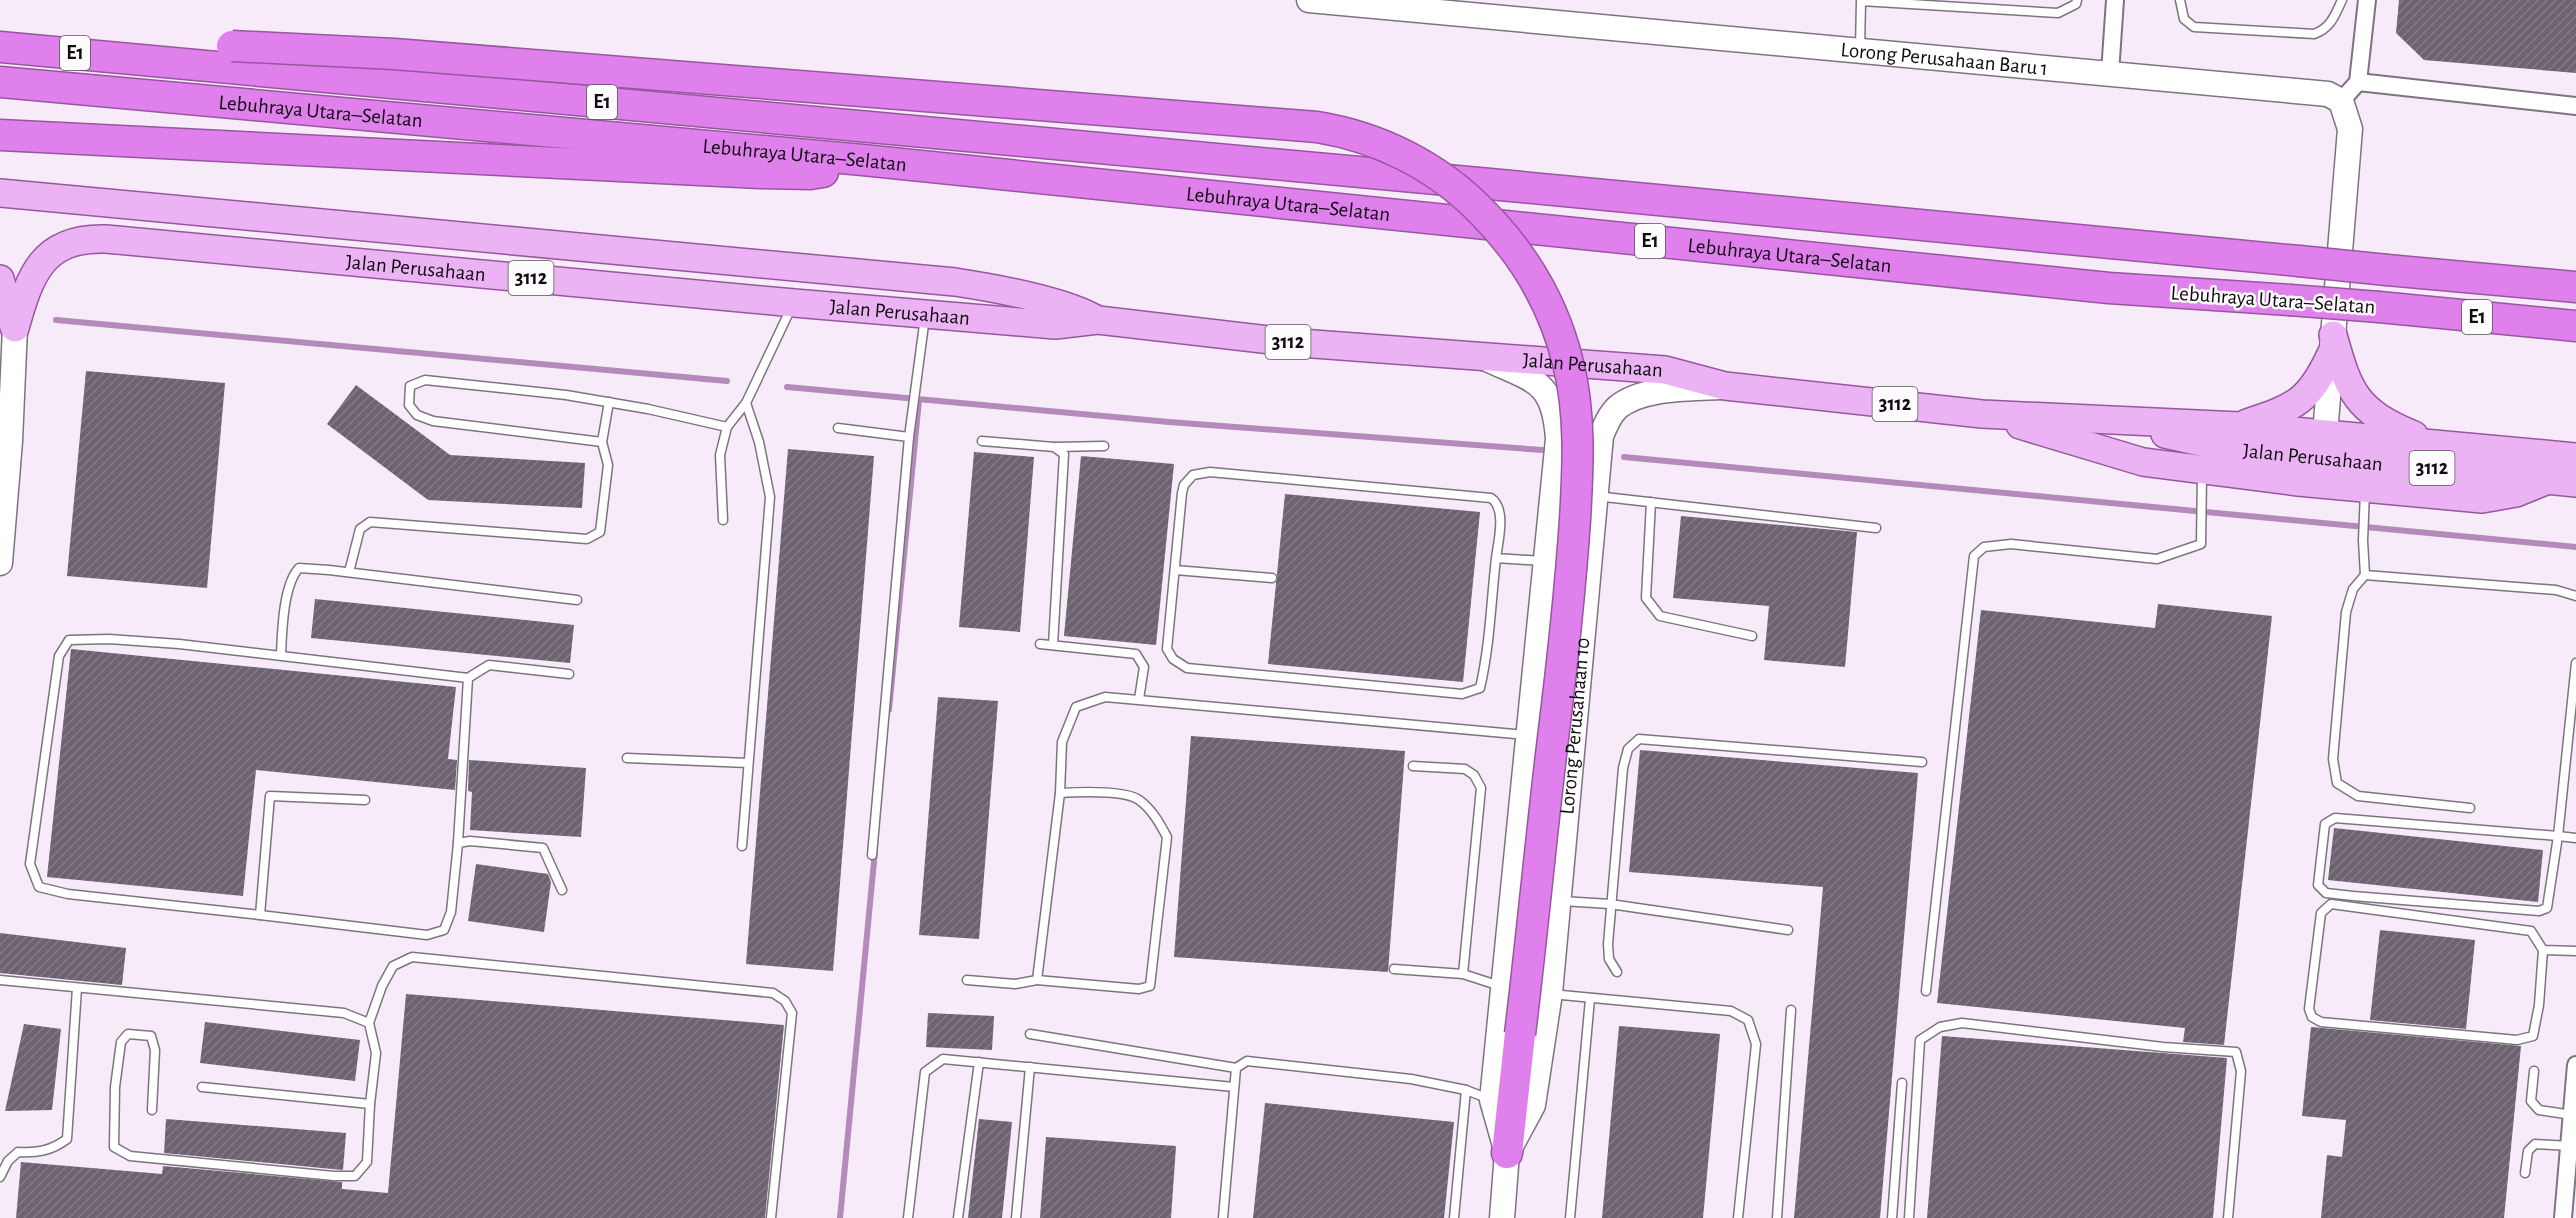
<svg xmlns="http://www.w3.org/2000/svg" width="2576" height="1218" viewBox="0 0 2576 1218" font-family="'Alegreya Sans',sans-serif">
<defs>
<pattern id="building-hatch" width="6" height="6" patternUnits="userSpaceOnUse" patternTransform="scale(1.5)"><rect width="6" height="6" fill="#6d626f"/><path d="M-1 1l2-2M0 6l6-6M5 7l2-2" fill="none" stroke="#837b85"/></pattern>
</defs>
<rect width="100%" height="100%" fill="#f7eaf9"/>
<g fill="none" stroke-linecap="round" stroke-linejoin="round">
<!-- stream -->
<g stroke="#b48aba" stroke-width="6">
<polyline points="56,320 727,381"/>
<polyline points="787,387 1169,422 1542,450"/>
<polyline points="1624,457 2576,547"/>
<polyline points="889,710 919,400"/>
<polyline points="840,1218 875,851"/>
</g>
</g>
<!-- building -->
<g fill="url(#building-hatch)">
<polygon points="2399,0 2576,0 2576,73 2424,60 2396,33"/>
<polygon points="86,371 225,383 207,588 67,576"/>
<polygon points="356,385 450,455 585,463 582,508 428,500 327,424"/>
<polygon points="788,449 874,456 833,971 746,964"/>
<polygon points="974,452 1034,457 1020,632 959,627"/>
<polygon points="1081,456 1174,464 1156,645 1064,636"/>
<polygon points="1285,494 1480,512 1463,682 1268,664"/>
<polygon points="1681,516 1857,532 1845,667 1764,660 1769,606 1673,598"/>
<polygon points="315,599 574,625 570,663 311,638"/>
<polygon points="2158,604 2272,616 2224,1045 2183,1042 2185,1028 1937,1003 1981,610 2155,628"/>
<polygon points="71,649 456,687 448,759 457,760 455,790 256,770 243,896 47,877"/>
<polygon points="938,697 998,701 979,939 919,935"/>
<polygon points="1191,736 1405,751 1388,972 1174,957"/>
<polygon points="1640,750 1918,773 1880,1218 1794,1218 1823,887 1629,872"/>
<polygon points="469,760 586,768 581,837 470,830 472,792 468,791"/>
<polygon points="2334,828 2543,850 2538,902 2328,880"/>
<polygon points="476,864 548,874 551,882 544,932 468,921"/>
<polygon points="2380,930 2475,940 2466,1029 2370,1020"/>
<polygon points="0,933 126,948 122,985 0,973"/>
<polygon points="406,994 784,1025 765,1218 16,1218 21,1162 162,1174 163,1166 342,1182 342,1189 388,1193"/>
<polygon points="928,1013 994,1016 992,1050 926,1047"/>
<polygon points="205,1022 360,1040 355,1081 200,1063"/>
<polygon points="24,1024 61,1029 52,1110 5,1111"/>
<polygon points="1619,1026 1720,1034 1703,1218 1602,1218"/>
<polygon points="2311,1027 2521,1046 2504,1218 2321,1218 2327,1155 2342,1157 2346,1120 2302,1116"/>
<polygon points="1942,1036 2227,1058 2213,1218 1927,1218"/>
<polygon points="1265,1103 1454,1122 1444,1218 1253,1218"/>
<polygon points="166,1119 346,1133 343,1170 164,1153"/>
<polygon points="979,1119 1012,1122 1002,1218 968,1218"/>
<polygon points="1046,1137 1176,1146 1171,1218 1040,1218"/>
</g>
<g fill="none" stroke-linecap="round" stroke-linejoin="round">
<!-- lane casing -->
<g stroke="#7e7380" stroke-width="11">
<g id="lane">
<path d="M 2180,0 L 2184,19 L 2194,27 L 2314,34 C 2331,28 2335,15 2342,0"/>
<polyline points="1860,50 1861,1 2058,13 2076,4 2077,0"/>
<polyline points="838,428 909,437"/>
<polyline points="982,441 1054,447 1064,454 1053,645"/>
<polyline points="602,442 433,421 417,415 409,405 410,386 425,380 566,395 648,409 727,427 746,403 792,306"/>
<polyline points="1055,447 1104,446"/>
<polyline points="2365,491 2363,541 2365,575 2556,590 2576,596"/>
<polyline points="1596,496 1876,528"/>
<polyline points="1651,502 1646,598 1660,616 1752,636"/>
<polyline points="723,520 720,455 727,427"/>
<path d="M 1496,558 C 1491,602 1490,645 1480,688 L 1462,694 L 1187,668 L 1173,659 L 1167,649 L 1182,493 L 1184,485 L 1193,475 L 1210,472 L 1491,498 C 1507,509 1498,542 1496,558 L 1543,561"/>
<polyline points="1175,570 1272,578"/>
<polyline points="349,572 360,529 370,522 587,539 600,532 608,465 602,442 609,402"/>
<polyline points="2365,575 2353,589 2346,612 2333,759 2337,783 2358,796 2470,808"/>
<polyline points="1040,644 1136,654 1144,667 1139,699"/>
<path d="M 281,655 C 282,632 283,585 299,568 L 329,570 L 577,600"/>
<polyline points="2576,663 2558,836 2547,908 2539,911 2353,896 2326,893 2318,885 2325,824 2335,818 2558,836 2576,838"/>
<polyline points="627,758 748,763"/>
<polyline points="1413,766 1465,769 1474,775 1481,788 1463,974"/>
<polyline points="365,800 270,796 260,915 68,894 39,887 30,864 59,656 69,640 109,639 179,644 468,678"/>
<polyline points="458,843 468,678 489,665 569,674"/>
<polyline points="742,846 770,497 759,442 746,403"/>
<polyline points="872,855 909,437 925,317"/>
<polyline points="1562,901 1610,904 1788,930"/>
<polyline points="260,915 427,935 444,930 451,912 458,843 470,841 543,848 562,890"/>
<polyline points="2543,950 2539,1005 2533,1036 2517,1040 2321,1022 2312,1017 2309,1009 2321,913 2331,904 2531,931 2543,950 2576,951"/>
<polyline points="1394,969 1463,974 1500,986"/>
<polyline points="1617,972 1609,959 1608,944 1623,768 1628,749 1639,739 1922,762"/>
<polyline points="0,980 344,1013 369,1023 376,1053 370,1104 367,1162 355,1176 334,1176 130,1156 114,1147 115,1087 121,1042 128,1034 151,1036 155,1050 152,1110"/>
<polyline points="967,980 1015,984 1037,980 1060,793"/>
<path d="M 1037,980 L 1139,989 L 1150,986 L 1167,837 C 1160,824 1152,809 1139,800 C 1125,790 1078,792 1060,793 L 1062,742 L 1076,707 L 1105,697 L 1527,735"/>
<polyline points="1926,991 1974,556 1984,547 2011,544 2157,559 2201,544 2202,474"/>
<polyline points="1551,994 1731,1011 1748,1020 1756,1044 1738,1218"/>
<polyline points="369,1023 382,986 393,966 412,957 773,993 785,1001 792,1013 771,1218"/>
<polyline points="1030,1034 1236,1068"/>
<polyline points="2534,1071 2531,1101 2539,1110 2572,1115"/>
<polyline points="202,1087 370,1104"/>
<polyline points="2525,1173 2528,1151 2535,1144 2569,1146"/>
<path d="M 0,1177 L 8,1161 L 18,1152 C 37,1153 51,1151 67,1139 L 77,988"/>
<polyline points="908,1218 925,1072 943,1059 1234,1087"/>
<polyline points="958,1218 979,1062"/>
<polyline points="1016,1218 1030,1067"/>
<polyline points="1223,1218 1236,1068 1247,1061 1411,1079 1466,1090 1489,1099"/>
<polyline points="1454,1218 1466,1090"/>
<polyline points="1570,1218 1590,999"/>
<polyline points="1777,1218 1791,1010"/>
<polyline points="1892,1218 1902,1083"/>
<polyline points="1909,1218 1920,1040 1940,1027 1962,1023 2163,1047 2236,1052 2241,1071 2228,1218"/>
</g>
</g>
<!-- street casing -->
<g stroke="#7e7380" stroke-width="20">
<g id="street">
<polyline points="2110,73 2115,0"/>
<polyline points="2358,82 2576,106"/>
<polyline points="2341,101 2358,82 2367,0"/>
<polyline points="2563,1218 2576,1065"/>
</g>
</g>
<!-- secondary casing -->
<g stroke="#7e7380" stroke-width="27">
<g id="secondary">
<path id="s1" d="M 1309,0 L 2328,94 L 2341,101 L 2350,129 L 2325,434 L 2318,451"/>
<path d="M 1489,360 C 1536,381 1554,382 1558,439 L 1492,1100 L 1507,1153 L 1502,1218"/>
<polyline points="0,563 10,441 15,328"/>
<path id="s2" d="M 1511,1146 L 1533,1105 L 1550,993 L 1601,436 C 1605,426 1610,414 1618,407 C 1643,387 1688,389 1719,387"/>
</g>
</g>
<!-- primary casing -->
<g stroke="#96579f" stroke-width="30">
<g id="primary">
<path d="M 0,193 L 955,282 C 994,288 1059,299 1094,318"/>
<polyline points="0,279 14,327"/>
<path id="s3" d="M 15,328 C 30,275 42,237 106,239 L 794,303 L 1055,325 L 1098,320 L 1287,342 L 1665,370 L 1725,386 L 1982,414 L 2240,426 L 2576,457"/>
<path d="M 2333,335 C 2349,393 2356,411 2414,435"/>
<path d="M 2247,423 C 2295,407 2309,402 2331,354"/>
<polyline points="2020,425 2143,462 2298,482 2482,499 2516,493 2548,480"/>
<path id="s4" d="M 2165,434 L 2232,449 L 2576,483"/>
</g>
</g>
<!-- highway casing -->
<g stroke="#96579f" stroke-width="33">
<g id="highway">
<polyline points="0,47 1490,184 2299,261"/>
<path id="s5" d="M 0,82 L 863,160 L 2109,288 L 2290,300"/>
<polyline points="0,135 760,173 810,174 823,172"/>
<polyline points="2387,270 2576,287"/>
<polyline points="2379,307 2576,326"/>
<polyline points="1507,1153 1520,1034"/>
</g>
</g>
<!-- lane -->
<use href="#lane" stroke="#fff" stroke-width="8"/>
<!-- street -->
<use href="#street" stroke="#fff" stroke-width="16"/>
<!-- secondary -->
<use href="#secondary" stroke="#fff" stroke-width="24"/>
<!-- primary -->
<use href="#primary" stroke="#ecb3f4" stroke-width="27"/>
<!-- highway -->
<use href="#highway" stroke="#df80ec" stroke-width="30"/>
<!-- highway-bridge casing -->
<g stroke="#96579f" stroke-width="33" stroke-linecap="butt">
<g id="highway-bridge">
<path d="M 232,46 L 394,54 L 1317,127 C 1379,137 1437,166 1481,211 C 1524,254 1554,305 1568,363 C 1581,414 1578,468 1575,520 C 1570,593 1562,666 1553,738 C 1541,837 1532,936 1520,1034"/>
<polyline points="2299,261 2387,270"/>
<polyline points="2290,300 2379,307"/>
</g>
</g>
<!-- highway-bridge -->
<use href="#highway-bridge" stroke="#df80ec" stroke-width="30"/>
</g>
<g text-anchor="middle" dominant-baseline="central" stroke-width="5" stroke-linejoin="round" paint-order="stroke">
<!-- shield labels -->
<g fill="#fefbfe" stroke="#575357" stroke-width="1.5">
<rect x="60" y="36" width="30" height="34" rx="4.5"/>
<rect x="587" y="85" width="30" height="34" rx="4.5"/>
<rect x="1635" y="224" width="30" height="34" rx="4.5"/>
<rect x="508.5" y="261" width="45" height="34" rx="4.5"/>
<rect x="2462" y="300" width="30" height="34" rx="4.5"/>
<rect x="1265.5" y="325" width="45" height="34" rx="4.5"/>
<rect x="1872.5" y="387" width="45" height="34" rx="4.5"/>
<rect x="2409.5" y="451" width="45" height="34" rx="4.5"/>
</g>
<g font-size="20" font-weight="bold" fill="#0f0b10">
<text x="75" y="53">E1</text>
<text x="602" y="102">E1</text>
<text x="1650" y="241">E1</text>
<text x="531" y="278">3112</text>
<text x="2477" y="317">E1</text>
<text x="1288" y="342">3112</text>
<text x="1895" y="404">3112</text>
<text x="2432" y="468">3112</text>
</g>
<!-- street labels -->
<g font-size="21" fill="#0f0b10" stroke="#fefbfe">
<text stroke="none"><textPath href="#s1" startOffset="638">Lorong Perusahaan Baru 1</textPath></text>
<text stroke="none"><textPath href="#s5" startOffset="322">Lebuhraya Utara–Selatan</textPath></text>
<text stroke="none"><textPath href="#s5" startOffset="808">Lebuhraya Utara–Selatan</textPath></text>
<text stroke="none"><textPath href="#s5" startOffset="1294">Lebuhraya Utara–Selatan</textPath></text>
<text stroke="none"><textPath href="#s5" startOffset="1798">Lebuhraya Utara–Selatan</textPath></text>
<text stroke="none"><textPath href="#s3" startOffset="453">Jalan Perusahaan</textPath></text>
<text transform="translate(2273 300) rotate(4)">Lebuhraya Utara–Selatan</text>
<text stroke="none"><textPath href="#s3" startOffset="939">Jalan Perusahaan</textPath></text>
<text stroke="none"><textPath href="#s3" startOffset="1635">Jalan Perusahaan</textPath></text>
<text stroke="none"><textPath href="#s4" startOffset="150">Jalan Perusahaan</textPath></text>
<text stroke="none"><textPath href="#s2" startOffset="428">Lorong Perusahaan 10</textPath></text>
</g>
</g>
</svg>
